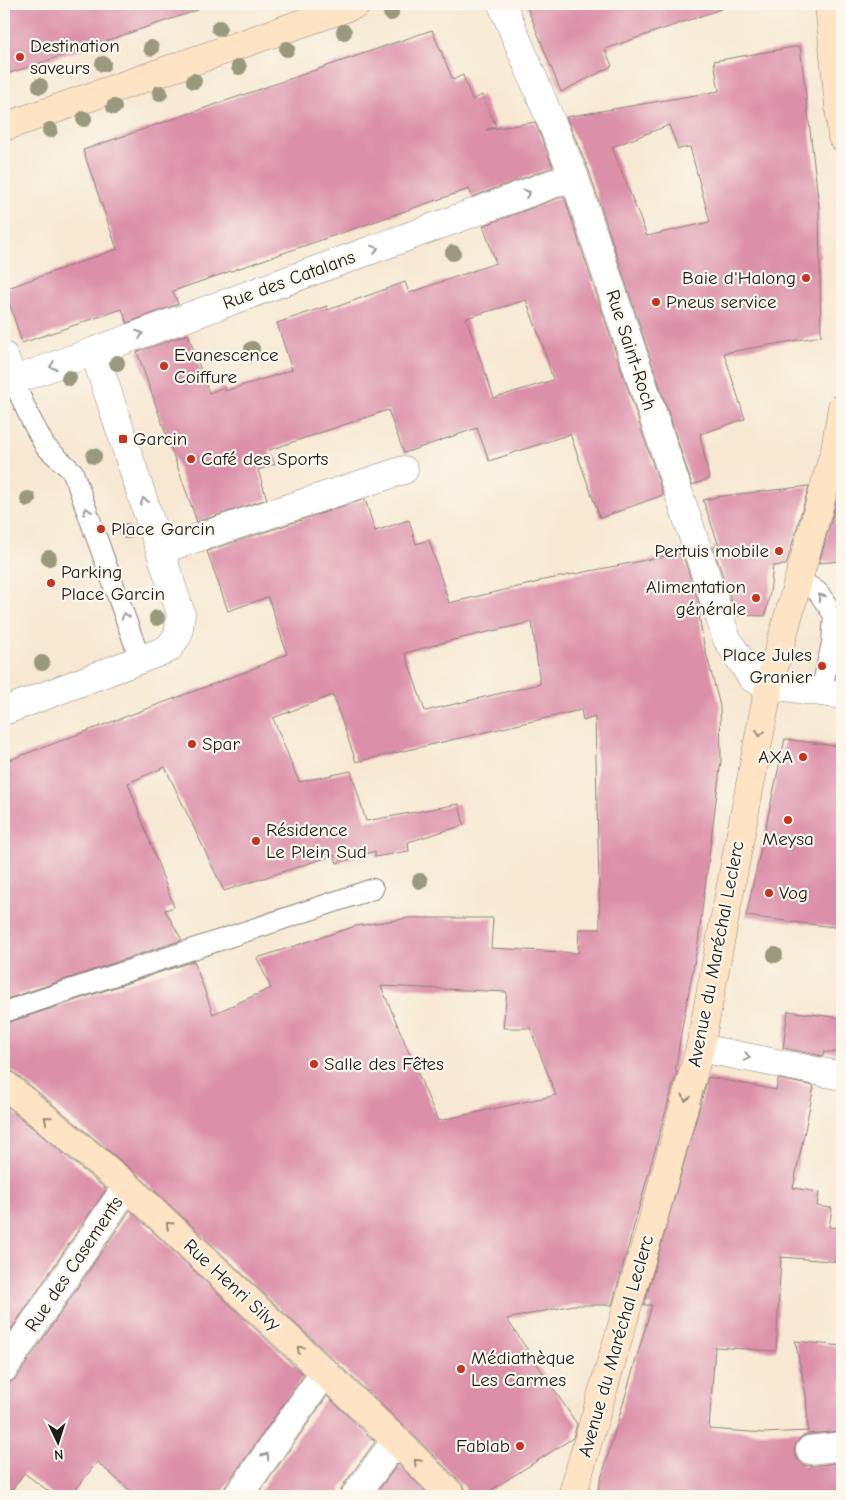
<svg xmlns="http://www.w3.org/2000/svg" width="846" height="1500" viewBox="0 0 846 1500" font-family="'Comic Neue',sans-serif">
<rect width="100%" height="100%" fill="#fbf7ec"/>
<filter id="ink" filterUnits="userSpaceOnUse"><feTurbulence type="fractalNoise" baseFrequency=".02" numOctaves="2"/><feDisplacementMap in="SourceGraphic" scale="10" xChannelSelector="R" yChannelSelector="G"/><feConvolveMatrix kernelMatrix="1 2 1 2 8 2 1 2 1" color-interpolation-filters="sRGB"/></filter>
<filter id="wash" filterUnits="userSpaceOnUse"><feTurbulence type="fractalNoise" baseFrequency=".0096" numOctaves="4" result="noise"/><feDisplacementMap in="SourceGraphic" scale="20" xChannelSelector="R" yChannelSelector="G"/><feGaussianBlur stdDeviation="1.12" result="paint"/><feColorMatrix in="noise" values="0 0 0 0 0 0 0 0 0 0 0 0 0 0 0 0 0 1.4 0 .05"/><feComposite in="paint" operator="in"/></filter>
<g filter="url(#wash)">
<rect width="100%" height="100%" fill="#f7e8d3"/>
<g id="blocks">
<!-- building -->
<g fill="#dc8fa9" fill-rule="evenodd">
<polygon points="4,4 197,4 198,10 4,75"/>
<polygon points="526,4 721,4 721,9 605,49 612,66 561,92"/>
<polygon points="432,30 453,80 463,75 472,100 482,95 496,126 486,130 535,122 553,167 472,197 469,189 173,291 178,304 127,323 122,309 22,343 5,289 117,249 83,150"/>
<path d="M 800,46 L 819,206 L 821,336 L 724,353 L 745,419 L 700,434 L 709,479 L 692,485 L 589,171 L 566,117 L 719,91 L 714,61 ZM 669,125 L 678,149 L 690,147 L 710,222 L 647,236 L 612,147 Z"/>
<path d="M 564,196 L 663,495 L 600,518 L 570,434 L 489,461 L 477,428 L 404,453 L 388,410 L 269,450 L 275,464 L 258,470 L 267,499 L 197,522 L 137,352 L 188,334 L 209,393 L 224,387 L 225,391 L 292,370 L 277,323 L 327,306 L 328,310 L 405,282 L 409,293 L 496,263 L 483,226 ZM 526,300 L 543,346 L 553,380 L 494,398 L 466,318 Z"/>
<polygon points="842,482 842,561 819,563"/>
<polygon points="809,486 786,565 773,566 770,592 765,616 736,615 713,547 719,546 703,500 722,496"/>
<path d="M 365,499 L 375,531 L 409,520 L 416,544 L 429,540 L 449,603 L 539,582 L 539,581 L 682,553 L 703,615 L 699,615 L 704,645 L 720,706 L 721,761 L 698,942 L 682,1028 L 675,1071 L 677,1071 L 612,1305 L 573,1305 L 507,1319 L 577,1424 L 573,1438 L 482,1496 L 467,1496 L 467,1492 L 463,1485 L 407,1429 L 138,1175 L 14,1072 L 4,1069 L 4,1024 L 194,961 L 213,1014 L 271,988 L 257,958 L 356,926 L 409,918 L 493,918 L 491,948 L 578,953 L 579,929 L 600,929 L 595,717 L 583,721 L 581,710 L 356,762 L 333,695 L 273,718 L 299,782 L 351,771 L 366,821 L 459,804 L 464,825 L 408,842 L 409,851 L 375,857 L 375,851 L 337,863 L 334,855 L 224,891 L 165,767 L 128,783 L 174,907 L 165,910 L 182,940 L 4,1000 L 4,762 L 248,671 L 287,654 L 268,597 L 228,611 L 207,551 ZM 532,622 L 540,684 L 425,711 L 405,653 L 449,641 ZM 381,986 L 507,992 L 503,1028 L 530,1028 L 556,1095 L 438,1121 Z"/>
<polygon points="785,739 842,747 842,928 746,916"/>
<polygon points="788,1011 842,1018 842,1052 824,1052 823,1056 783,1048"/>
<polygon points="708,1077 776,1090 778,1079 814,1086 793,1188 819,1192 817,1206 832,1208 829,1227 842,1228 842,1262 781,1257 776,1351 715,1347 709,1429 764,1433 808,1431 806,1393 795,1341 842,1346 842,1431 808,1434 801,1437 796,1444 794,1451 797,1459 804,1465 812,1466 842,1462 842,1496 596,1496 652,1305 644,1305"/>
<polygon points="4,1104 106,1189 4,1340"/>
<polygon points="130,1210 304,1375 225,1487 223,1496 137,1496 97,1462 71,1496 55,1496 24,1473 8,1496 4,1496 4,1383 11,1382 17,1377"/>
<polygon points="327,1396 375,1442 342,1487 340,1496 257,1496"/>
<polygon points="398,1464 430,1496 374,1496"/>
</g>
</g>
</g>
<g filter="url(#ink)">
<use href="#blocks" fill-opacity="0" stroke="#8a8278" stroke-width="1"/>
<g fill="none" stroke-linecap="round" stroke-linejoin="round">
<!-- lane casing -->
<g stroke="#8a8278" stroke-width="22">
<g id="lane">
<polyline points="13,380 30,418 45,446 73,472 140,659"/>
<polyline points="799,579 818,592 834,615 832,643 821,692"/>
<polyline points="4,1012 373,889"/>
</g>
</g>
<!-- street casing -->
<g stroke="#8a8278" stroke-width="29">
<g id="street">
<polyline points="502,4 574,176 727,639 752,678 769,685 842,695"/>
<polyline points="4,356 13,380"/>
<polyline points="4,384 574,176"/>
<polyline points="160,550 404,470"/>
<polyline points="4,711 168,649 178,635 181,614 94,351"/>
<polyline points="700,1048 842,1076"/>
<polyline points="4,1368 127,1186"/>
<polyline points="810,1450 842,1446"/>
<polyline points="238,1496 325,1372"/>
<polyline points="355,1496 396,1440"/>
</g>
</g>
<!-- secondary casing -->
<g stroke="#8a8278" stroke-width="29">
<g id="secondary">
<polyline points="829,4 842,137"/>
<polyline points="4,127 357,4"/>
<polyline points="4,1084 127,1186 396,1440 452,1496"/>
<polyline points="572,1496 654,1216 700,1048 769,685 835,449 842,407"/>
</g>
</g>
<!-- lane -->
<use href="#lane" stroke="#fff" stroke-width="20"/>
<!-- street -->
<use href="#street" stroke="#fff" stroke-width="28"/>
<!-- secondary -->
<use href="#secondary" stroke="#fee4c5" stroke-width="28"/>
</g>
<!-- trees -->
<g fill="#9a987d">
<circle cx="391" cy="13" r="8"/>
<circle cx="219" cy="28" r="8"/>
<circle cx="344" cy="32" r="8"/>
<circle cx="151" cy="48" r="8"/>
<circle cx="287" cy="49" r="8"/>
<circle cx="103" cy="64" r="8"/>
<circle cx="239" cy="67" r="8"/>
<circle cx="194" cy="81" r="8"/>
<circle cx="40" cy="86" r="8"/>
<circle cx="160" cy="93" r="8"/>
<circle cx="114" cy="107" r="8"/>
<circle cx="84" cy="119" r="8"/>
<circle cx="50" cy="130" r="8"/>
<circle cx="453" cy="253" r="8"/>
<circle cx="252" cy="349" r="8"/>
<circle cx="117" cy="363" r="8"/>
<circle cx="69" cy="378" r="8"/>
<circle cx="94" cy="456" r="8"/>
<circle cx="28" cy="499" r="8"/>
<circle cx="127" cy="531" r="8"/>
<circle cx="49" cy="558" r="8"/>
<circle cx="157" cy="618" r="8"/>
<circle cx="42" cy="663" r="8"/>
<circle cx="420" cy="881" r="8"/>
<circle cx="775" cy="955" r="8"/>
</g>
<!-- one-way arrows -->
<defs><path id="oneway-chevron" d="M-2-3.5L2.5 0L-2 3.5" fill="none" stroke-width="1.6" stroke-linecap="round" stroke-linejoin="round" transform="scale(1.25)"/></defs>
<g stroke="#999">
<use href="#oneway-chevron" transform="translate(527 193) rotate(-20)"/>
<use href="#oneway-chevron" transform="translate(375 249) rotate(-20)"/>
<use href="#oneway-chevron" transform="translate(140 334) rotate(-20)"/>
<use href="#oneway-chevron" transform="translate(53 366) rotate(160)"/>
<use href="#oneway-chevron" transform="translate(144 501) rotate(-109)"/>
<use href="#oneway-chevron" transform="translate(87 511) rotate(-110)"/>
<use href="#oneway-chevron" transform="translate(821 597) rotate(-129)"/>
<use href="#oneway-chevron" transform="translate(125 616) rotate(-109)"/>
<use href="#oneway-chevron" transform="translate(747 1057) rotate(11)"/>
<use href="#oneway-chevron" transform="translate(266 1456) rotate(-55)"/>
</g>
<g stroke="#988a79">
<use href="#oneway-chevron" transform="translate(760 733) rotate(101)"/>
<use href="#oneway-chevron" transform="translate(686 1098) rotate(105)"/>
<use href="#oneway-chevron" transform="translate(47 1119) rotate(-140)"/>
<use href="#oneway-chevron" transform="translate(169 1225) rotate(-137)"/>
<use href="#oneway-chevron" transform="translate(300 1349) rotate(-137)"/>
<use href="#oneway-chevron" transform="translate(417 1462) rotate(-135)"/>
</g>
</g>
<!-- markers -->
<g fill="#c8321e" stroke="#fbf7ec" stroke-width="2">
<circle cx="20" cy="57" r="5"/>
<circle cx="806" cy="278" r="5"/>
<circle cx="656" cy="302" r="5"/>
<circle cx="164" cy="366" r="5"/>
<rect x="118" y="434" width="10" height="10" rx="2.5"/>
<circle cx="191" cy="459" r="5"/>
<circle cx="101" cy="529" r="5"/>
<circle cx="779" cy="551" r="5"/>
<circle cx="51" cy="583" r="5"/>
<circle cx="756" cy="598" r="5"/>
<circle cx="822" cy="666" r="5"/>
<circle cx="192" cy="744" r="5"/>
<circle cx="803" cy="757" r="5"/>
<circle cx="788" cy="820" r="5"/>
<circle cx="256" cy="841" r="5"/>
<circle cx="769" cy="893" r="5"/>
<circle cx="314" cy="1064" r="5"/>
<circle cx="461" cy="1369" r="5"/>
<circle cx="520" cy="1446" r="5"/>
</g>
<g text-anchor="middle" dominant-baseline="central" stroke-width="4.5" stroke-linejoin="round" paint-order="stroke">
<!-- poi labels -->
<g font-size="19" fill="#1c1c1c" stroke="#fbf7ec" text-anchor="start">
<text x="30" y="46">Destination<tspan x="30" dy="22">saveurs</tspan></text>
<text x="796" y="278" text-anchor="end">Baie d'Halong</text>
<text x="666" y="302">Pneus service</text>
<text x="174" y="355">Evanescence<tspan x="174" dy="22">Coiffure</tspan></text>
<text x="133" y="439">Garcin</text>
<text x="201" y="459">Café des Sports</text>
<text x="111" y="529">Place Garcin</text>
<text x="769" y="551" text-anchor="end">Pertuis mobile</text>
<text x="61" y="572">Parking<tspan x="61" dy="22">Place Garcin</tspan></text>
<text x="746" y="587" text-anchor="end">Alimentation<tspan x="746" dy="22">générale</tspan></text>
<text x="812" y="655" text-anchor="end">Place Jules<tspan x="812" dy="22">Granier</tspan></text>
<text x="202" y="744">Spar</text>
<text x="793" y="757" text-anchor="end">AXA</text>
<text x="266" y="830">Résidence<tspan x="266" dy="22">Le Plein Sud</tspan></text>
<text x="788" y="839" text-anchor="middle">Meysa</text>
<text x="779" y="893">Vog</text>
<text x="324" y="1064">Salle des Fêtes</text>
<text x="471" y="1358">Médiathèque<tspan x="471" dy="22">Les Carmes</tspan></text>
<text x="510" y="1446" text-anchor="end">Fablab</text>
</g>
<!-- street labels -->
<g font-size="19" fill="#1c1c1c" stroke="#fbf7ec">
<text transform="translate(289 280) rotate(-20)">Rue des Catalans</text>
<text transform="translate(631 350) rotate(72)">Rue Saint-Roch</text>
<text transform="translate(716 954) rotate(-79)">Avenue du Maréchal Leclerc</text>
<text transform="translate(74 1264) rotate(-56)">Rue des Casements</text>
<text transform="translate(232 1285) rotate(43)">Rue Henri Silvy</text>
<text transform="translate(616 1346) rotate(-74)">Avenue du Maréchal Leclerc</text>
</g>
</g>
<!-- margin -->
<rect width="846" height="1500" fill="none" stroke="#fbf7ec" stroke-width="20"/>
<!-- north arrow -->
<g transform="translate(58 1442) rotate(176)" stroke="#fbf7ec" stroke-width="4" paint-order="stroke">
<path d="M0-4L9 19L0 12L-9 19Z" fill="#1c1c1c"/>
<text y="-8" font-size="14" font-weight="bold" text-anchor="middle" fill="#1c1c1c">N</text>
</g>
</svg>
